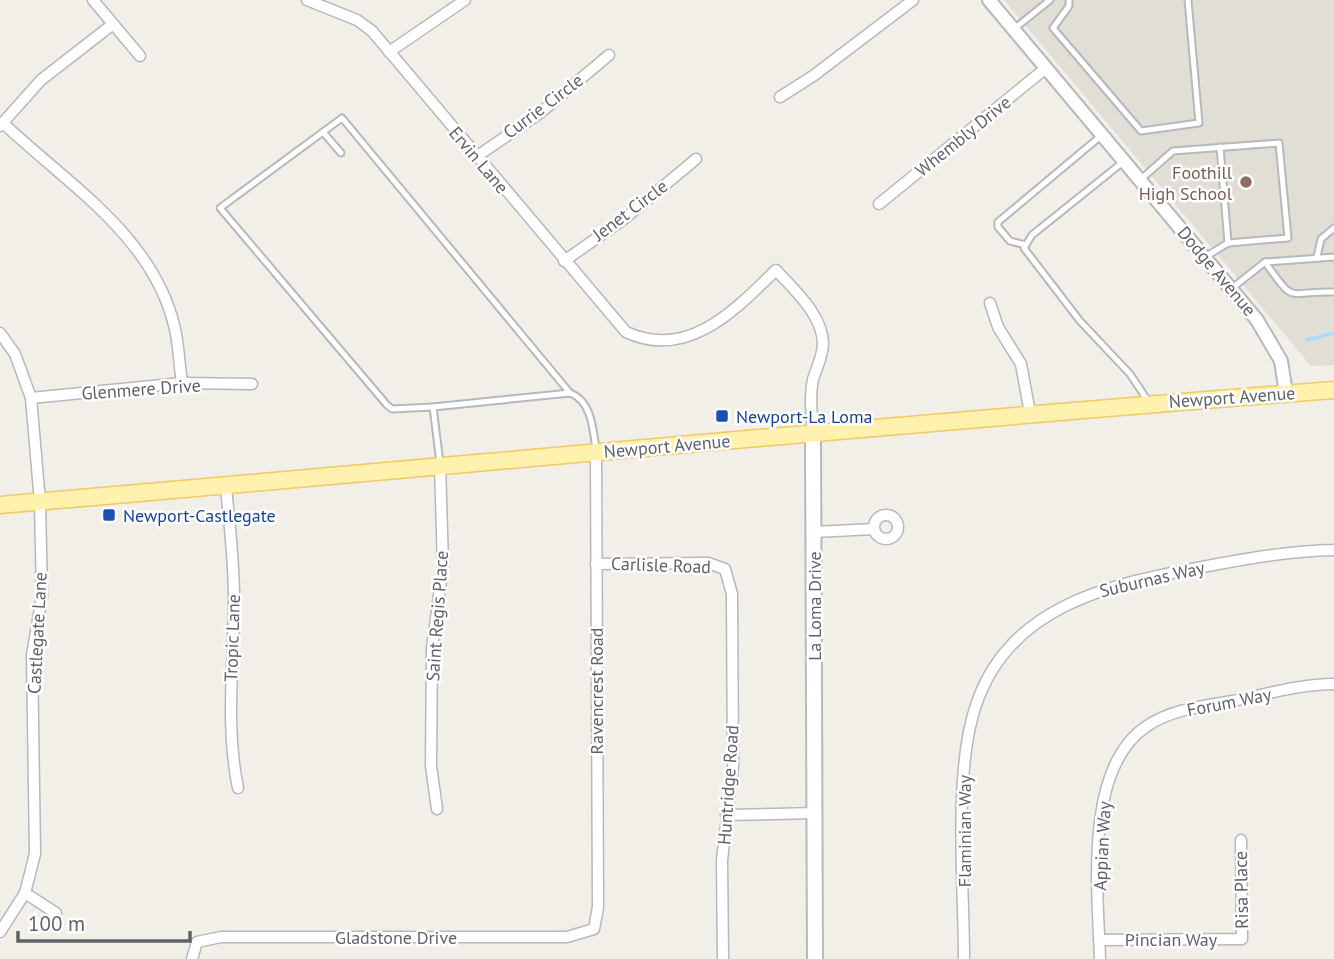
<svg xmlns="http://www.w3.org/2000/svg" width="1334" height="959" viewBox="0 0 1334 959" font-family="'PT Sans',sans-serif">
<rect width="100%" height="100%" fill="#f1efe8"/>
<!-- education -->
<polygon fill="#e1ded6" points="1004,0 1334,0 1334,365 1311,366"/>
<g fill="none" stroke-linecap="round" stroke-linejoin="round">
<!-- stream -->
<polyline stroke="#aadaff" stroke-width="3.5" points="1307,340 1334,333"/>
<!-- service casing -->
<g stroke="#b5b8bc" stroke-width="9">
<g id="service">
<polyline points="1069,0 1069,6 1053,28 1141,131 1199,123 1188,0"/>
<polyline points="1014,29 1050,0"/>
<polyline points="323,132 341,153"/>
<polyline points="1220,147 1228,243"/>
<polyline points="1123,162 1032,235 1024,248 1080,321 1130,374 1148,401"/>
<polyline points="1140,180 1173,151 1279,143 1288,238 1228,243 1205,257"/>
<polyline points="1026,245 1010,241 998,227 998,222 1102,135"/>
<polyline points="1317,257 1321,239 1334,228"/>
<path d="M 1265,262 C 1296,306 1285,291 1334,292"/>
<polyline points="1231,289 1265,262 1334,257"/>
<polyline points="433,407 392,409 387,405 220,208 342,118 570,393"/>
<path d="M 440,463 L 433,407 L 570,393 C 592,401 593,430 596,449"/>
</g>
</g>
<!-- minor casing -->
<g stroke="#b5b8bc" stroke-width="13">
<g id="minor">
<polyline points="93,0 140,56"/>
<path d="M 307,0 L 357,20 L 372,31 L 626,332 C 688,361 736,309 776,270 C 794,290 822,314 823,343 C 823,356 817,367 813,379 C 809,397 812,416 813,434"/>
<polyline points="389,52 465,0"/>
<polyline points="780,97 813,76 913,0"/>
<path d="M 3,123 C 65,182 152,235 174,325 C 179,343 179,364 182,383"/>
<polyline points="0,126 41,80 113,24"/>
<polyline points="476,157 540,113 609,55"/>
<polyline points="879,204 1046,68"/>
<polyline points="564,261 624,219 696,159"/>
<polyline points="990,303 998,327 1021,364 1030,413"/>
<polyline points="0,333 15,354 31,398 40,502 42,596 32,655 35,854 25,893 0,932"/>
<polyline points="31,398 182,383 252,384"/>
<path d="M 226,488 C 230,525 234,562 234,600 C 234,664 225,725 238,788"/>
<circle cx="886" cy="527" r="12"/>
<polyline points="814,532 874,529"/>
<polyline points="596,564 708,563 725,569 732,594 733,766 722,860 723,959"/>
<polyline points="437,809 431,766 432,648 443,566 440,465"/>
<polyline points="726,815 816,813"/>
<polyline points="25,893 56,913"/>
<polyline points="1099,940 1242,939 1241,840"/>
<polyline points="192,959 197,942 221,937 567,937 594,929 598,907 596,452"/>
<path d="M 964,959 C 964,886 953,772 976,705 C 1009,606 1108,585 1197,568 C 1243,559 1288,551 1334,550"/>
<path d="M 1100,959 C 1098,892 1083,768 1147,726 C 1172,709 1204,706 1233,701 C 1266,694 1301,684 1334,684"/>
</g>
</g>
<!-- tertiary casing -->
<g stroke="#b5b8bc" stroke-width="16">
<polyline id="tertiary" points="989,0 1257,320 1281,361 1286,393"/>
</g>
<!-- secondary casing -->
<g stroke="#b6babf" stroke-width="18">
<polyline id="secondary" points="813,434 815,959"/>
</g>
<!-- primary casing -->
<g stroke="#f2c960" stroke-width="19">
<path id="primary" d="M 0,505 C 445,467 889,424 1334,390"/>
</g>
<!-- service -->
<use href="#service" stroke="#fff" stroke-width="5"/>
<!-- minor -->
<use href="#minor" stroke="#fff" stroke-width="10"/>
<!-- tertiary -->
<use href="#tertiary" stroke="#fff" stroke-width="12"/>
<!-- secondary -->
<use href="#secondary" stroke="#fff" stroke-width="14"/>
<!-- primary -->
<use href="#primary" stroke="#fff2af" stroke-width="16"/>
</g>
<!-- markers -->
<circle fill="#8d6e63" stroke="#fff" stroke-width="2.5" cx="1246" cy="182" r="7"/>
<g fill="#1a4fb4" stroke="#fff" stroke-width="2.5">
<rect x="715" y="409" width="14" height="14" rx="3.5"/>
<rect x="102" y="508" width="14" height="14" rx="3.5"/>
</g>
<g text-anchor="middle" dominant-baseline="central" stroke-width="5" stroke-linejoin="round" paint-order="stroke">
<!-- street labels -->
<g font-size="18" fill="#5f6368" stroke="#fff">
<text transform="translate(543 106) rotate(-37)">Currie Circle</text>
<text transform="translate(963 136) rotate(-39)">Whembly Drive</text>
<text transform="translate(479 160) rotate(50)">Ervin Lane</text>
<text transform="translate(630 210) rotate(-37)">Jenet Circle</text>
<text transform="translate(1217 271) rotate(50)">Dodge Avenue</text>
<text transform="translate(141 389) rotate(-4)">Glenmere Drive</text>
<text transform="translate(1232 397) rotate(-4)">Newport Avenue</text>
<text transform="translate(667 446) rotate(-5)">Newport Avenue</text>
<text transform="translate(661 565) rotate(2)">Carlisle Road</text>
<text transform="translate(1152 579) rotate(-13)">Suburnas Way</text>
<text transform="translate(814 606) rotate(-90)">La Loma Drive</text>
<text transform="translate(437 616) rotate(-86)">Saint Regis Place</text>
<text transform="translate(37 633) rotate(-87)">Castlegate Lane</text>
<text transform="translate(232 638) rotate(-88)">Tropic Lane</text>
<text transform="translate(596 691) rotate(-90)">Ravencrest Road</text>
<text transform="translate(1229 702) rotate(-11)">Forum Way</text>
<text transform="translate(728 785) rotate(-86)">Huntridge Road</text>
<text transform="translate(964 831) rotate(-90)">Flaminian Way</text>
<text transform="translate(1102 846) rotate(-87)">Appian Way</text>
<text transform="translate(1241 890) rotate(-91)">Risa Place</text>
<text x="396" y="937">Gladstone Drive</text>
<text x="1171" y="939">Pincian Way</text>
</g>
<!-- education labels -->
<g font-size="18" fill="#785e54" stroke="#fff" text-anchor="end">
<text x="1232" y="172">Foothill<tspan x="1232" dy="21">High School</tspan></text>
</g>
<!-- transit labels -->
<g font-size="18" fill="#164399" stroke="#fff" text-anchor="start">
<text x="736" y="416">Newport-La Loma</text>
<text x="123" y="515">Newport-Castlegate</text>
</g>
</g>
<!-- scale -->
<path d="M18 931v10h172v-10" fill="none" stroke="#5f6368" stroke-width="3.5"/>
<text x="28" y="931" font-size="21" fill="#5f6368" stroke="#ffffff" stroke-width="5" paint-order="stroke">100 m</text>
</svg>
